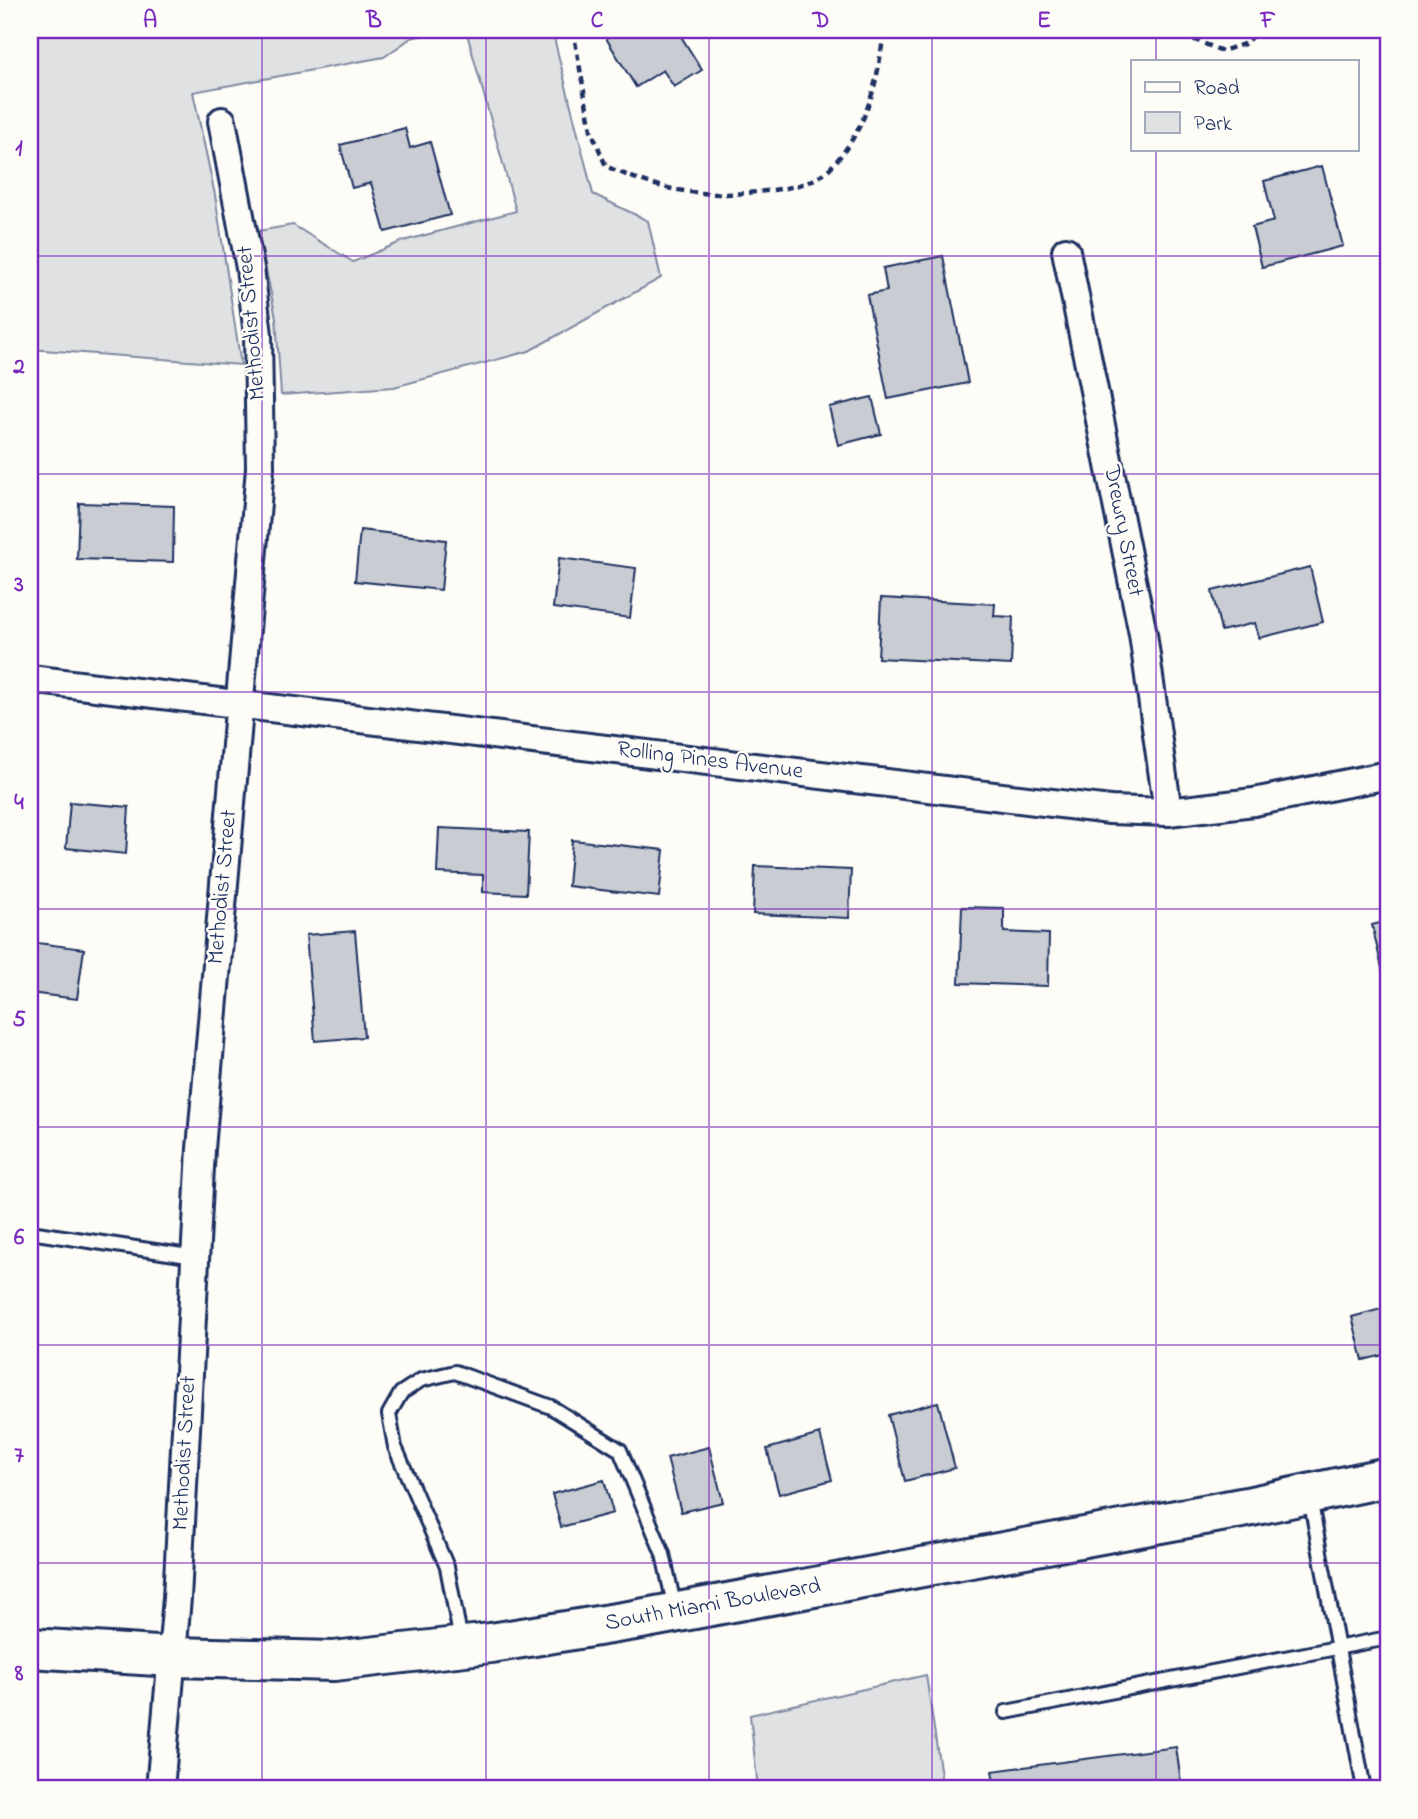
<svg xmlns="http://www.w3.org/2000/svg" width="1418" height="1819" viewBox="0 0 1418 1819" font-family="'Indie Flower',sans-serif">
<rect width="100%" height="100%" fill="#fdfcf7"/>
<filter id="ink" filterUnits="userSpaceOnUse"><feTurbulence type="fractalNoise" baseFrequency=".0143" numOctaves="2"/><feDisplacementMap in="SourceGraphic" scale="14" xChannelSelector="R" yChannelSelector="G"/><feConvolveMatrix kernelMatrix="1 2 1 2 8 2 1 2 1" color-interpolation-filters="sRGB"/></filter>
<g filter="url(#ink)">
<!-- green -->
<g fill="#e0e1e3" stroke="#7e88a0" stroke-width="2">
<polygon points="30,30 444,30 411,38 384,57 193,92 215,195 241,365 30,349"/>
<polygon points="466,30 552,30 593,194 648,221 661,278 529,351 394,387 281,395 276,318 258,231 293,225 353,262 403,241 516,211"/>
<polygon points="926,1675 943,1789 758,1789 750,1715"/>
</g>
<!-- building -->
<g fill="#c9ccd3" stroke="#1b2f5e" stroke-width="2">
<polygon points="601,30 677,30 702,70 674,87 663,70 636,87"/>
<polygon points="405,128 410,148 430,142 450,215 385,232 371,183 352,188 340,145"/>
<polygon points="1322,166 1343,246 1262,267 1252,227 1274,221 1264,181"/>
<polygon points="943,256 968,383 888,399 867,295 887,291 883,268"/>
<polygon points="872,397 881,434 838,445 829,407"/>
<polygon points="79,503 174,506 173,562 77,559"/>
<polygon points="360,530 446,540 441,590 355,581"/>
<polygon points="559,558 636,568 630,618 553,608"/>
<polygon points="1310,567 1323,622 1259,638 1255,623 1221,631 1212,591"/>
<polygon points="881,598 995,604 994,616 1013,617 1011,665 878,658"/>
<polygon points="70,802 129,807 126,854 66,848"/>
<polygon points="439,828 529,832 526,894 483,892 483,875 437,873"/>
<polygon points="572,840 664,850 659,897 568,886"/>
<polygon points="755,866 851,870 849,918 753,914"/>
<polygon points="962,907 1004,908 1004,932 1049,934 1048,986 959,983"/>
<polygon points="1388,921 1388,976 1384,977 1372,925"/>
<polygon points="355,931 364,1037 315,1041 306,935"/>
<polygon points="30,942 84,949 77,999 30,993"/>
<polygon points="1388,1307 1388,1354 1363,1360 1352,1317"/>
<polygon points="938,1402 955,1468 905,1481 888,1415"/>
<polygon points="820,1434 832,1480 779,1494 767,1449"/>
<polygon points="709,1447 723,1502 681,1512 667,1458"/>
<polygon points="604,1480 613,1513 561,1527 552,1494"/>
<polygon points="1176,1747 1182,1789 995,1789 992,1771"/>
<polygon points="724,1783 726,1789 703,1789"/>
</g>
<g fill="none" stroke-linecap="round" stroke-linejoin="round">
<!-- service casing -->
<g stroke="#1b2f5e" stroke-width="18">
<g id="service">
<polyline points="30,1232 195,1257"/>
<polyline points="1310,1498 1364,1789"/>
<polyline points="461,1641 447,1567 395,1447 389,1414 401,1393 421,1380 455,1372 551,1407 620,1450 663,1554 675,1609"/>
<polyline points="1006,1712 1388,1638"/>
</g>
</g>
<!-- minor casing -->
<g stroke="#1b2f5e" stroke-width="32">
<g id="minor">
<polyline points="1066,251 1143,634 1168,812"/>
<polyline points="30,679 1110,810 1168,812 1254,802 1388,775"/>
<polyline points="160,1789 177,1598 201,1149 260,468 258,335 250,268 222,121"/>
</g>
</g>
<!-- primary casing -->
<g stroke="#1b2f5e" stroke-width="44">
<polyline id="primary" points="30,1648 173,1657 334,1661 491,1643 635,1620 1247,1507 1388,1477"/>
</g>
<!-- path -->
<g stroke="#1b2f5e" stroke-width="4.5" stroke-dasharray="7 5" stroke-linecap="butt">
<path d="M 573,30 L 591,130 L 606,166 C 662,193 711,199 773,190 C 794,187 816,183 831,167 C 868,128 878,81 884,30"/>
<polyline points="1171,30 1222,51 1244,44 1259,30"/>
</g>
<!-- service -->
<use href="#service" stroke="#fdfcf7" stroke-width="12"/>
<!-- minor -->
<use href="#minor" stroke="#fdfcf7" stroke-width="26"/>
<!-- primary -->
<use href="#primary" stroke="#fdfcf7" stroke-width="38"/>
</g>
</g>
<!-- grid -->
<path fill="none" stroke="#7b2cbf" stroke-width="2" stroke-opacity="0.55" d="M 262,30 L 262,1789M 486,30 L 486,1789M 709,30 L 709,1789M 932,30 L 932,1789M 1156,30 L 1156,61M 1156,149 L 1156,1789M 30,256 L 1388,256M 30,474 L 1388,474M 30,692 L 1388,692M 30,909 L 1388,909M 30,1127 L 1388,1127M 30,1345 L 1388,1345M 30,1563 L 1388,1563"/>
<g text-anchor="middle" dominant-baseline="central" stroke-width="5" stroke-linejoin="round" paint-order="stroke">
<!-- street labels -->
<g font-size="23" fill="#1b2f5e" stroke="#fdfcf7">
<text transform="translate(252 323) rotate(-95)">Methodist Street</text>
<text transform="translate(1123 531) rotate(79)">Drewry Street</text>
<text transform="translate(710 761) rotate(7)">Rolling Pines Avenue</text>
<text transform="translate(223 887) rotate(-85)">Methodist Street</text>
<text transform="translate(185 1453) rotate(-87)">Methodist Street</text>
<text transform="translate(713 1605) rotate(-10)">South Miami Boulevard</text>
</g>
</g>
<!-- margin -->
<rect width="1418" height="1819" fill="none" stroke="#fdfcf7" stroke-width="77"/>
<!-- legend -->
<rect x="1131" y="60" width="228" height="91" fill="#fdfcf7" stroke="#a3aaba" stroke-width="2"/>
<rect x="1145" y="82" width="35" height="10" fill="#fdfcf7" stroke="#a3aaba" stroke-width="2"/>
<text x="1194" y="94" font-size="21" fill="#1b2f5e">Road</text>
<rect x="1145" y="112" width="35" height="21" fill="#e0e1e3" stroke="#a3aaba" stroke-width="2"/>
<text x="1194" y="130" font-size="21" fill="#1b2f5e">Park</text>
<rect x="38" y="38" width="1342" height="1742" fill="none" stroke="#7b2cbf" stroke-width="2.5"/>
<g font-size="23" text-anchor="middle" font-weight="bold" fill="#7b2cbf">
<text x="150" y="27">A</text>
<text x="374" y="27">B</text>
<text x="597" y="27">C</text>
<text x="821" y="27">D</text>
<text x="1044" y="27">E</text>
<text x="1268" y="27">F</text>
<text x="19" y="155">1</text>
<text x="19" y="373">2</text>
<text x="19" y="591">3</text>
<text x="19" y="809">4</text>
<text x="19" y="1026">5</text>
<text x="19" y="1244">6</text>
<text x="19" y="1462">7</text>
<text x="19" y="1680">8</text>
</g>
</svg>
